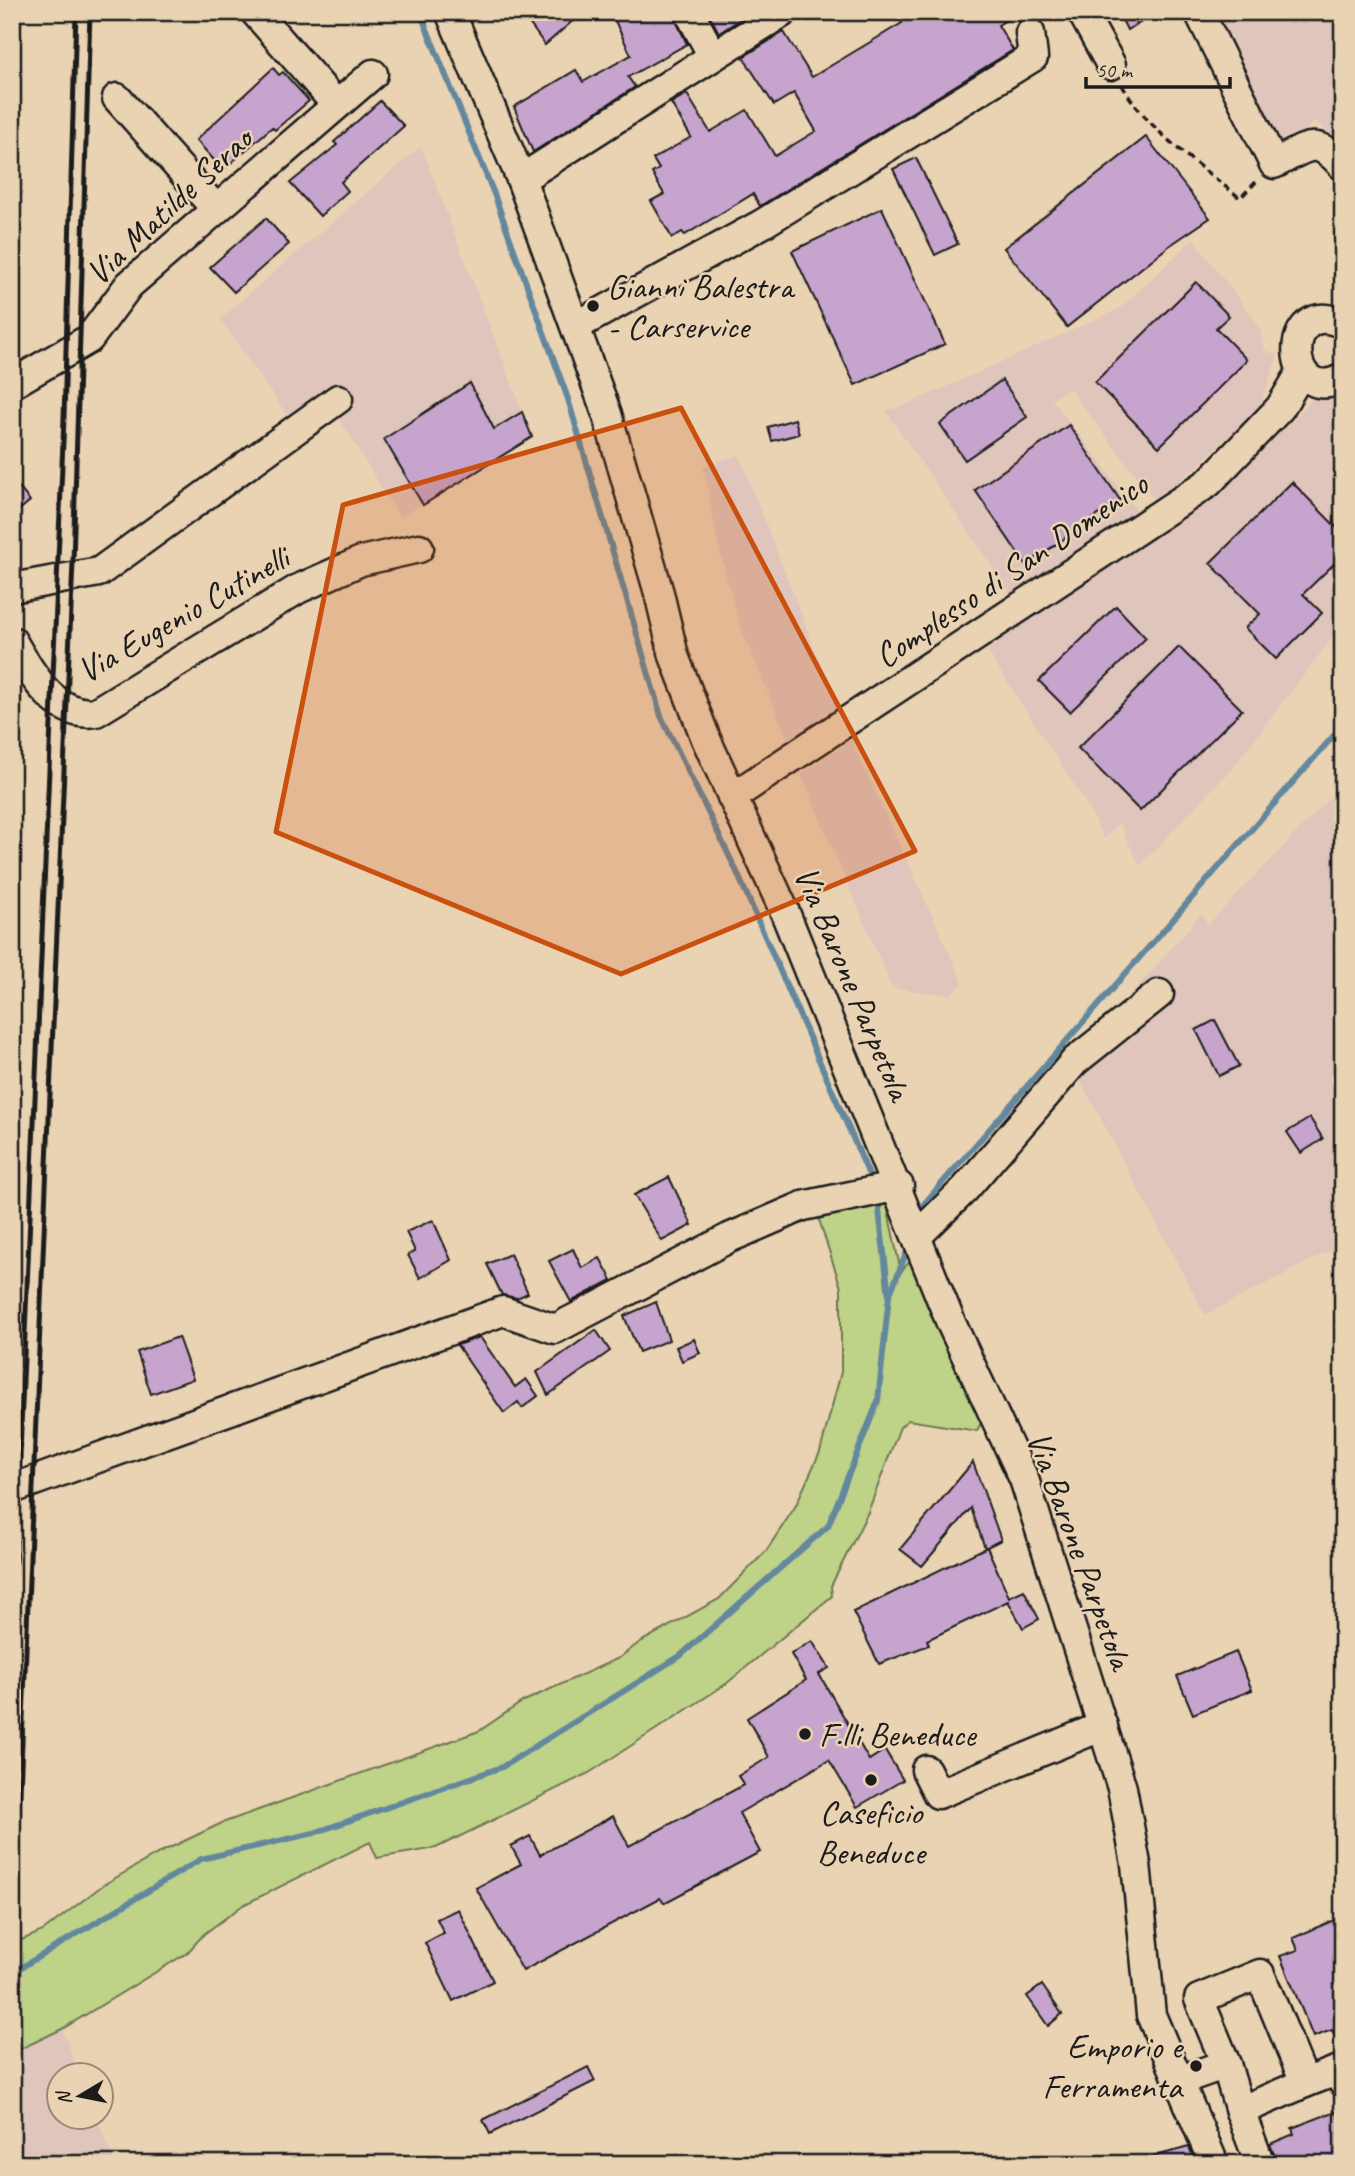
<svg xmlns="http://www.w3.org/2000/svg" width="1355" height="2176" viewBox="0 0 1355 2176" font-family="Caveat,sans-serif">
<rect width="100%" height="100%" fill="#ead3b3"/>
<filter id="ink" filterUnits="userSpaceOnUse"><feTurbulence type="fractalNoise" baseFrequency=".0143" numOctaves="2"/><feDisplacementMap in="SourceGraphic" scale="14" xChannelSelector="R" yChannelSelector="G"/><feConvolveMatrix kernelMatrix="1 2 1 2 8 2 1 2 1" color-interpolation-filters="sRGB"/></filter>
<g filter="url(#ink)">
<!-- built -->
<g fill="#dfc5bb">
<polygon points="1208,12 1338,12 1343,20 1343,150 1316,120 1289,145 1281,144 1270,137"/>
<polygon points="421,146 532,437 400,518 335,412 301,435 220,319"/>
<polygon points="1193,239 1260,327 1264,350 1278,355 1259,408 1157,503 1069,388 1052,399 1140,514 1012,596 886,411 908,404 1121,308"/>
<polygon points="1315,396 1343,396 1343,624 1232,768 1140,866 1119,823 1104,839 1086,803 986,649 1211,498 1280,424 1285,429"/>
<polygon points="739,455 839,711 789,743 739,623 718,545 703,466"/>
<polygon points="851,739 963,983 951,995 892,988 801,774"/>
<polygon points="1343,784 1343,1244 1205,1315 1078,1076 1112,1016 1202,913 1208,925"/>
<polygon points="62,2029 79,2074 60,2074 60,2116 96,2117 115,2164 12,2164 12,2053"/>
</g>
<!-- green -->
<polygon fill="#bed288" stroke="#6d7752" stroke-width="2" points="886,1202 901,1272 912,1258 981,1423 977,1431 908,1420 900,1427 868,1512 831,1586 832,1596 726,1684 589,1773 436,1848 377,1858 370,1842 243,1905 204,1934 187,1953 62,2029 12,2053 12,1944 43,1931 103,1885 159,1853 222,1823 479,1731 522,1702 619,1658 640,1642 719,1599 766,1551 795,1507 820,1452 841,1372 841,1288 816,1210"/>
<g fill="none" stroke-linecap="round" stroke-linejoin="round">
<!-- stream -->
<g stroke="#63889e" stroke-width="6">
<polyline points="420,12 494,194 568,399 661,716 736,870 873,1184"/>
<polyline points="923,1205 1343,725"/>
<polyline points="890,1294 907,1251"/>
<polyline points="12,1973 201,1859 314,1833 502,1767 680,1656 828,1526 878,1401 889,1296 878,1201"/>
</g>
</g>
<!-- building -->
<g fill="#c6a4ce" stroke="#1c1c1c" stroke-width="2">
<polygon points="521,12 583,12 545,45"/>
<polygon points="631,12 672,12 687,44 628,77 635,87 533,152 514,107 576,70 583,82 631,55 615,21"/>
<polygon points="708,12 750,12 750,13 719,33"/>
<polygon points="895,12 916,12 920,18 930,12 1020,12 998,25 1013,50 760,206 753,194 685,235 682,232 672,238 651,201 664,194 652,173 659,169 653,159 691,137 671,103 687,94 710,132 747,110 775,156 816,131 794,93 774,105 743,57 784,32 812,77 902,23"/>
<polygon points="1118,12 1160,12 1127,30"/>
<polygon points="273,68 279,75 283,72 309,101 275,130 272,127 223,170 196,140"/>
<polygon points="380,101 404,126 341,182 348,191 320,216 290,183 337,145 334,142"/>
<polygon points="1146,137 1210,218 1169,246 1067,327 1004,248"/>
<polygon points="916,158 958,244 935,255 893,169"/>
<polygon points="882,208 945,344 855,385 792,251"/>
<polygon points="266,218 289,244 234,292 210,267"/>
<polygon points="1196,282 1229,316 1216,328 1247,360 1159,447 1095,382"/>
<polygon points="1002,380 1027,417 965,460 940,424"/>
<polygon points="470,383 494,429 522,412 532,437 423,505 384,439"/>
<polygon points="795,419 799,434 772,441 768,427"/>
<polygon points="1069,425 1120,500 1026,565 975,490"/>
<polygon points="12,479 30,501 12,516"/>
<polygon points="1292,482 1343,534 1343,555 1303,594 1322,613 1276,659 1245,628 1260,614 1210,563"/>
<polygon points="1116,606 1146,638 1070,712 1039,681"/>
<polygon points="1179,647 1242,710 1140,811 1078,748"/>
<polygon points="1215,1020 1239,1066 1219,1076 1196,1030"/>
<polygon points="1310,1118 1323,1139 1301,1153 1287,1132"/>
<polygon points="669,1177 692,1225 662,1241 634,1195"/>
<polygon points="433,1220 451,1260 420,1278 408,1255 415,1251 406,1232"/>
<polygon points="573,1249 582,1268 600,1258 612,1280 571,1302 549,1261"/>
<polygon points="510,1254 528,1293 517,1298 502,1295 487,1264"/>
<polygon points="656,1302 669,1340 639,1352 624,1316"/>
<polygon points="596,1330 610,1351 548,1395 537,1372"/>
<polygon points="178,1337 193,1379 151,1394 137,1352"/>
<polygon points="480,1337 515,1387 526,1379 538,1396 522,1408 518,1402 504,1413 457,1345"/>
<polygon points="694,1339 700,1353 682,1361 676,1347"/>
<polygon points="973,1462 1001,1540 985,1548 971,1508 922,1566 900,1549"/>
<polygon points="987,1547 1009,1597 1024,1590 1039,1619 1023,1628 1008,1601 927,1640 929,1645 879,1664 853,1612"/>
<polygon points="812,1641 829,1668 819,1674 869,1760 885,1750 903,1780 857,1807 829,1760 739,1813 760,1852 664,1903 660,1898 523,1971 476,1888 521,1864 511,1846 530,1836 540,1855 613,1816 629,1846 744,1785 738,1776 769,1757 747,1718 806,1680 791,1654"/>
<polygon points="1236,1652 1252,1690 1193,1714 1177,1676"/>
<polygon points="458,1909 493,1981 453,2001 425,1943 444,1933 437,1919"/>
<polygon points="1343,1916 1343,2052 1332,2030 1313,2037 1280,1956 1298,1950 1293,1938"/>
<polygon points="1042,1985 1062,2014 1048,2026 1027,1996"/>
<polygon points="588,2067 595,2081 490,2134 483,2120"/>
<polygon points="1336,2111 1343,2128 1343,2164 1278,2164 1270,2144 1294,2134 1292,2128"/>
<polygon points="1189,2147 1196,2164 1145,2164 1144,2159"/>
</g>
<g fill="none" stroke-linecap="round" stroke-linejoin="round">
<!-- minor casing -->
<g stroke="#1c1c1c" stroke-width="33">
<g id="minor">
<polyline points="255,12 335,103"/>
<polyline points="450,12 521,179 607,414 659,593 674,656 706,739 784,910 951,1323 1024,1479 1122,1788 1136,1864 1151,2015 1214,2164"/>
<polyline points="689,12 713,56"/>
<polyline points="1082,12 1111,65"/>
<path d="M 1199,12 L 1274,164 C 1307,148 1314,134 1343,166"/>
<polyline points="117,98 216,209"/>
<polyline points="521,179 783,12"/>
<path d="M 1343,324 C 1280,293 1284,410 1343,378"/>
<polyline points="576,326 762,224 1033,57 1030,33"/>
<polyline points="12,384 89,339 129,285 373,74"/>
<polyline points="12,588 99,572 338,399"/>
<path d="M 12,641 C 30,670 54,719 96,712 L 298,589 L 361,561 L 419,548"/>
<polyline points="732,797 1208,483 1280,408 1302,371"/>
<polyline points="917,1236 965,1189 1075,1061 1159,994"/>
<polyline points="12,1489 503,1311 555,1329 729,1238 803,1206 899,1186"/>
<polyline points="926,1770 938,1794 1103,1726"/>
<polyline points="1178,2081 1226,2064 1199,1999 1260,1974 1305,2083 1240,2111 1226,2064"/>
<polyline points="1305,2083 1336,2071 1343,2082"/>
<polyline points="1240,2111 1260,2164"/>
</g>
</g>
<!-- path -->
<path stroke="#1c1c1c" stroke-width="3.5" stroke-dasharray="7 5" stroke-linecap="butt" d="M 1122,85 C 1148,131 1199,165 1240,198 L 1257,181"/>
<!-- minor -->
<use href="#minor" stroke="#ead3b3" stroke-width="28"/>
<!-- rail -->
<g stroke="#1c1c1c" stroke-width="5">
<polyline points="12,1639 64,418 76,12"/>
<polyline points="12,1974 73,562 90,12"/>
</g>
</g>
</g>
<!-- marked area -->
<path fill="#c9500e" fill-opacity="0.2" stroke="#c9500e" stroke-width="5" stroke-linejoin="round" d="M 681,408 L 915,851 L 621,974 L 276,832 L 343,505 Z"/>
<!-- markers -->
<g fill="#1c1c1c" stroke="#ead3b3" stroke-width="2.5">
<circle cx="593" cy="306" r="7"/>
<circle cx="805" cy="1734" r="7"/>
<circle cx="871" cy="1780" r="7"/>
<circle cx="1196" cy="2066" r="7"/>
</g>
<g text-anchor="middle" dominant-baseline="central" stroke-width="5" stroke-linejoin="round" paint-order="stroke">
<!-- street labels -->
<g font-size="35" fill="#1c1c1c" stroke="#ead3b3">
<text transform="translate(169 206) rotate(-43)">Via Matilde Serao</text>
<text transform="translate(1011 570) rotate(-34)">Complesso di San Domenico</text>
<text transform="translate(183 614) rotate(-30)">Via Eugenio Cutinelli</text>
<text transform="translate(853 983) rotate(67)">Via Barone Parpetola</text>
<text transform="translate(1080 1550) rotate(70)">Via Barone Parpetola</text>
</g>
<!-- poi labels -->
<g font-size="35" fill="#1c1c1c" stroke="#ead3b3" text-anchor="start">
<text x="607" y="286">Gianni Balestra<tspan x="607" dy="40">- Carservice</tspan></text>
<text x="819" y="1734">F.lli Beneduce</text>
<text x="871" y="1812" text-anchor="middle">Caseficio<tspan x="871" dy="40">Beneduce</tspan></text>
<text x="1182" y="2046" text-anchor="end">Emporio e<tspan x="1182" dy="40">Ferramenta</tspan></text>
</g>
</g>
<!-- margin -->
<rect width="1355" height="2176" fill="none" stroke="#ead3b3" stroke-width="42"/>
<rect x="21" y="21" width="1313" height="2134" fill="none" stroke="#1c1c1c" stroke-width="2.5" filter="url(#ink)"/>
<!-- north arrow -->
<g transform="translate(80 2096) rotate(260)"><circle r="33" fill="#ead3b3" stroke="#988a77" stroke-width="2"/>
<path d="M0-5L12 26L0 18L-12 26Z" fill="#1c1c1c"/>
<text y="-10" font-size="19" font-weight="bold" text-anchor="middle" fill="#1c1c1c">N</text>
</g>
<!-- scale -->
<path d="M1086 77v10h144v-10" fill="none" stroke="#1c1c1c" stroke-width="3.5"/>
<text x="1096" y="77" font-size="21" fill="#1c1c1c" stroke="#ead3b3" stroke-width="5" paint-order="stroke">50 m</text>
</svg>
